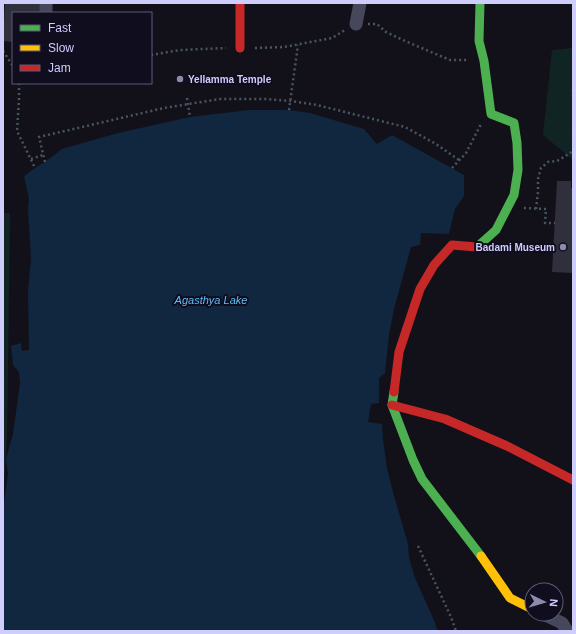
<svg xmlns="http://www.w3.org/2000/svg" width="576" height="634" viewBox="0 0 576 634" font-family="Helvetica,sans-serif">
<rect width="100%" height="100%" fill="#12111a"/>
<!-- green -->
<g fill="#112424">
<polygon points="573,48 573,160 543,135 552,50"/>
<polygon points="3,213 10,213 7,439 3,502"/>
</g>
<!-- water -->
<polygon fill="#11263f" points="249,110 289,110 310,113 364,129 377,144 392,135 464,175 464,196 455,209 449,234 421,233 420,245 411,247 394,309 389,335 385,373 379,378 379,403 371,404 368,422 382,424 383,440 387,468 393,492 408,544 409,558 415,578 433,618 438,631 3,631 3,511 8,473 6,459 13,434 20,383 19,372 13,365 11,346 21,343 22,351 29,350 28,292 31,258 28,209 29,199 24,176 35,168 45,162 62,149 118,133 190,117"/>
<!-- building -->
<g fill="#302f3c">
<polygon points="5,3 43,3 43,13 13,13 13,42 3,41"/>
<polygon points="557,181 571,181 571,188 573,188 573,273 552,272"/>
</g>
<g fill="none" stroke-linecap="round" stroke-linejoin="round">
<!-- path -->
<g stroke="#485661" stroke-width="2.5" stroke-dasharray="2 3" stroke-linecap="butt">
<polyline points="368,24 377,24 386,32 405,41 450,60 468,60"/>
<polyline points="255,48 284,47 332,38 345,30"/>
<polyline points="3,51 13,66"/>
<polyline points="151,55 180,50 226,48"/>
<polyline points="19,83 19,99 17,131 35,168"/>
<polyline points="573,90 573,92"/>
<polyline points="187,98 190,117"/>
<polyline points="289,110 298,45"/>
<polyline points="573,135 573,136"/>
<polyline points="31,159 43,155"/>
<polyline points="45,162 39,137 164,108 220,99 265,99 291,101 317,105 405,127 436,144 459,160"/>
<polyline points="452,168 466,153 481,124"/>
<polyline points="524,208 546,209 545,223 555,223"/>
<polyline points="536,209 538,192 538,179 541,168 548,162 557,161 564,157 573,151"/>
<polyline points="418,546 451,617 456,631"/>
</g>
<!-- street -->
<g stroke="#46475b" stroke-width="13">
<polyline points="46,13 46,3"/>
<polyline points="356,24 360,3"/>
<polyline points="543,614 562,623 567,631"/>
</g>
<!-- fast -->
<g stroke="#4caf50" stroke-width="9">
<polyline points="477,247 496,230 514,195 518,170 517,143 514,123 491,114 484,61 479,41 480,3"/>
<polyline points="394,392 392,405 413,460 422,479 481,556"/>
</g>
<!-- slow -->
<polyline stroke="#ffc107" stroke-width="9" points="481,556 510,598 532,609"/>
<!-- jam -->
<g stroke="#c62828" stroke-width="9">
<polyline points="240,3 240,48"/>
<polyline points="394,392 399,352 420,289 434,265 452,245 477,247"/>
<polyline points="392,405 445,419 507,446 573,480"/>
</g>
</g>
<!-- markers -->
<g fill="#8d8bad" stroke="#0f0d1e" stroke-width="1.5">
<circle cx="180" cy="79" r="4"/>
<circle cx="563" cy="247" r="4"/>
</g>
<g text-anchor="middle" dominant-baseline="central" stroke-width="4" stroke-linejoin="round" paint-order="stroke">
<!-- poi labels -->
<g font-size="10" font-weight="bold" fill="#cfcdfc" stroke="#0f0d1e" text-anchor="start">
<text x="188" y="79">Yellamma Temple</text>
<text x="555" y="247" text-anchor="end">Badami Museum</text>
</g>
<!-- water labels -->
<g font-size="11" font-style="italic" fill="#62bbf5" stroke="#0f0d1e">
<text x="211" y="300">Agasthya Lake</text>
</g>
</g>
<!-- border -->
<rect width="576" height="634" fill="none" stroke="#cfcdfc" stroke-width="8"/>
<!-- legend -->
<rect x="12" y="12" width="140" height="72" fill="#0f0d1e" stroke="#5c5a77"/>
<rect x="20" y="25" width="20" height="6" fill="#4caf50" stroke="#5c5a77"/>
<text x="48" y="32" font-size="12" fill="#cfcdfc">Fast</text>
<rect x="20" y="45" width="20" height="6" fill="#ffc107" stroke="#5c5a77"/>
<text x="48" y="52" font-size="12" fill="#cfcdfc">Slow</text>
<rect x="20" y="65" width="20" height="6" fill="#c62828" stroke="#5c5a77"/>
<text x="48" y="72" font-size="12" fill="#cfcdfc">Jam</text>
<!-- north arrow -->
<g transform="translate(544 602) rotate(95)"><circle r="19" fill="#0f0d1e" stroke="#5c5a77"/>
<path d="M0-3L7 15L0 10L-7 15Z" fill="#8d8bad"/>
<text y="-6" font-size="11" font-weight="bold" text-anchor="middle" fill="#cfcdfc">N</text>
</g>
</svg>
